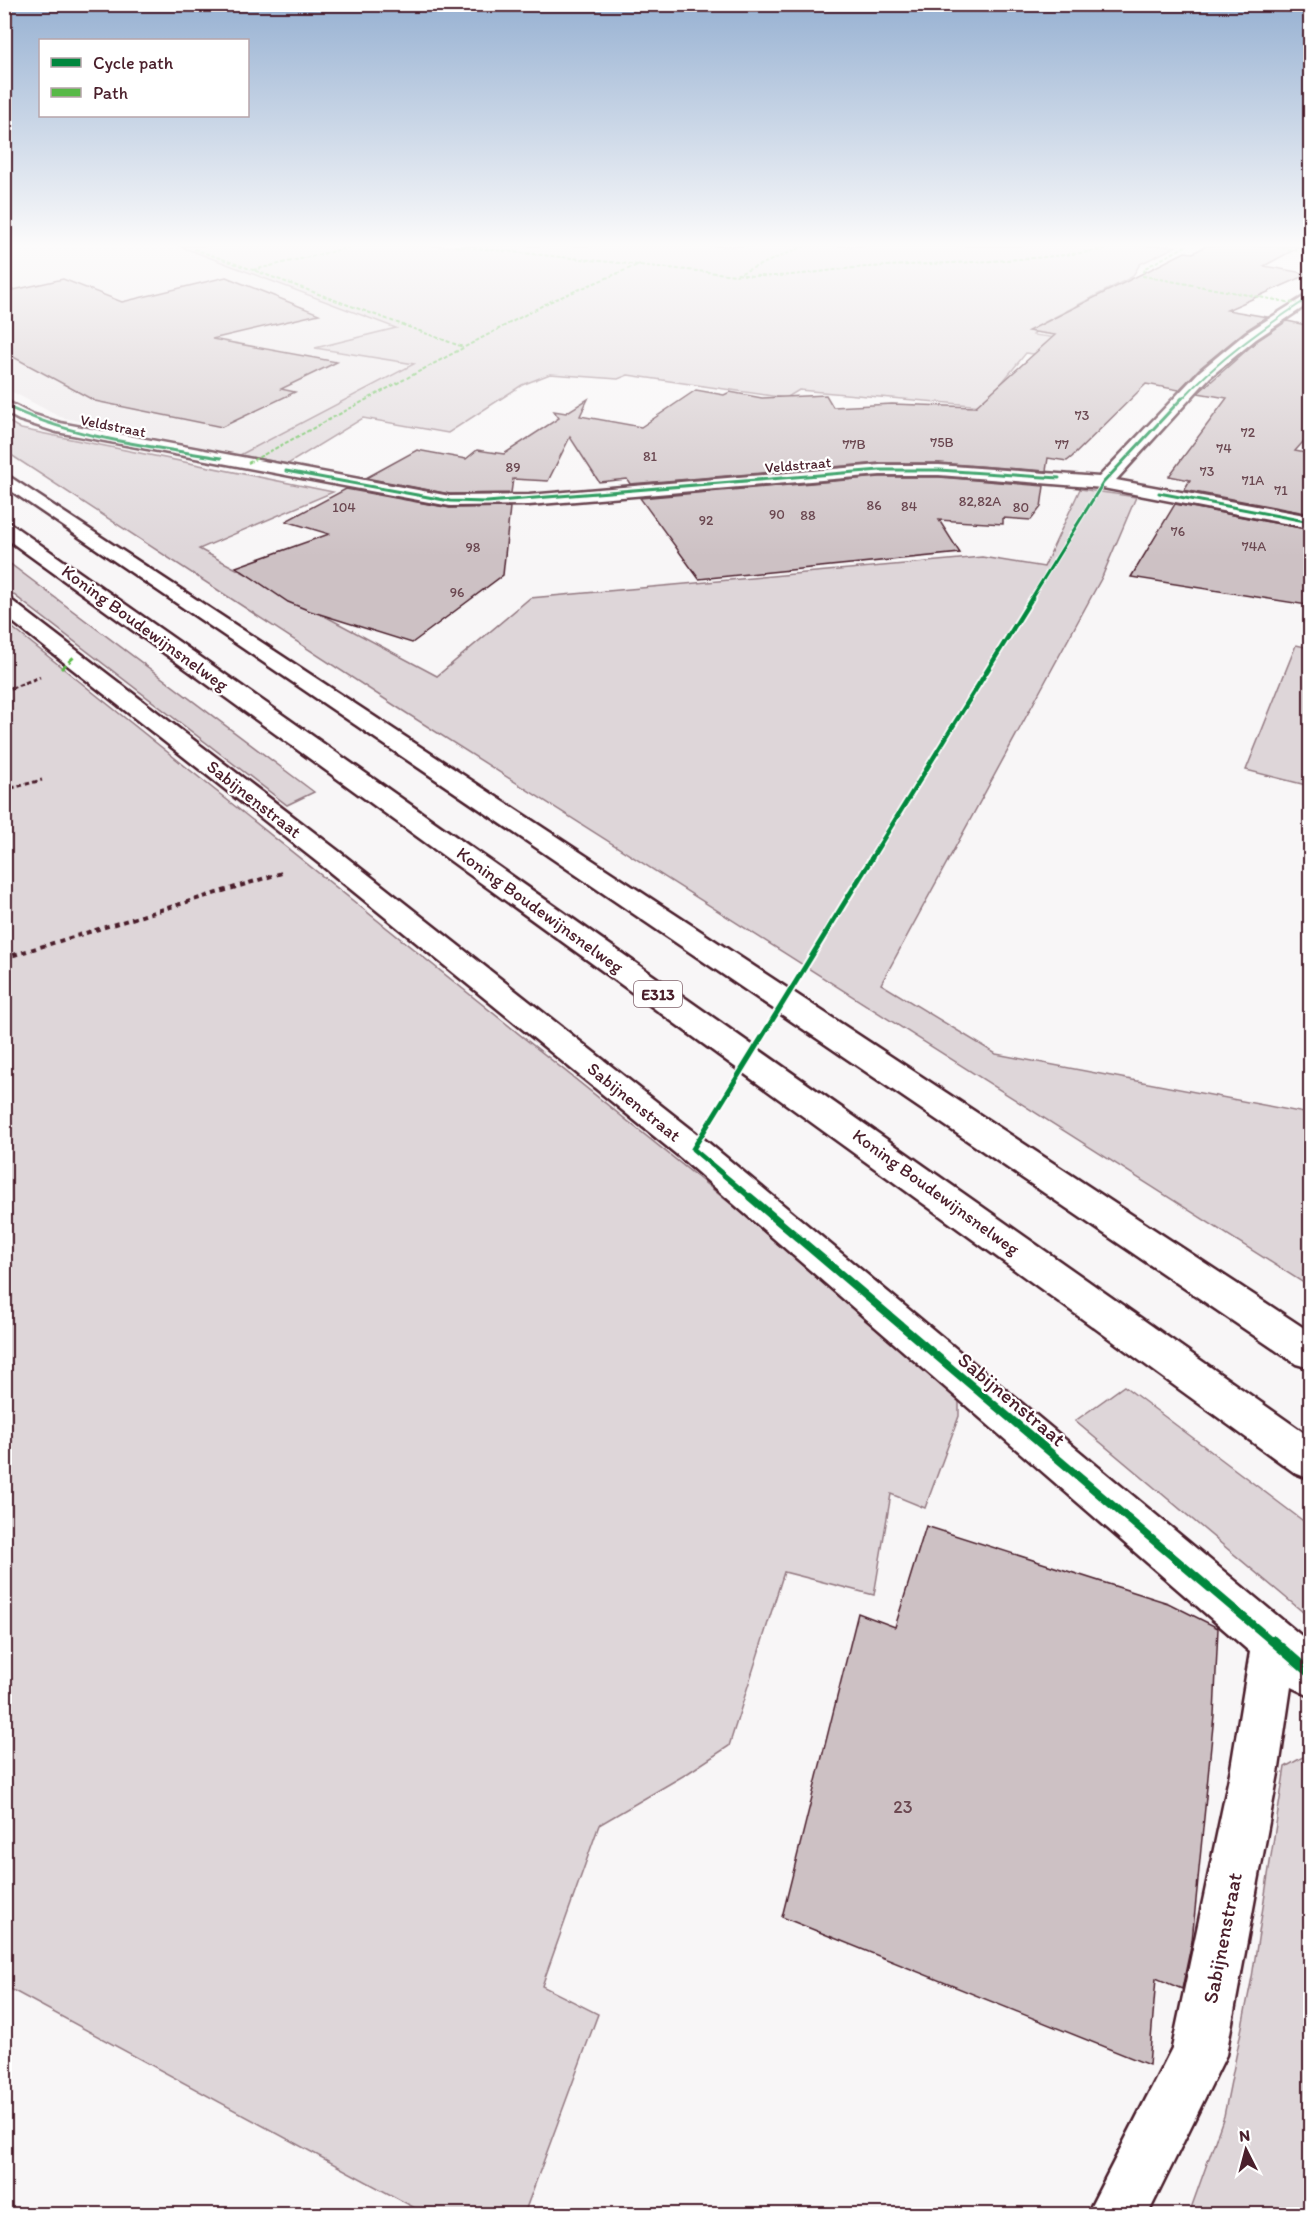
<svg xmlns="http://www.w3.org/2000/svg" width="1315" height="2219" viewBox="0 0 1315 2219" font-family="Itim,sans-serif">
<rect width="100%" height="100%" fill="#f8f6f7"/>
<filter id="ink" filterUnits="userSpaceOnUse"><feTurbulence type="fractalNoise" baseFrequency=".0167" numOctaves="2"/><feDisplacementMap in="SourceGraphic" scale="12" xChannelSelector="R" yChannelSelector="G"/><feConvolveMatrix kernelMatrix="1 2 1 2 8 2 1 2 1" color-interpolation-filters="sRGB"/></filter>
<g filter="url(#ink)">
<!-- built -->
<polygon fill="#ebe6e8" points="5,246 179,246 397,328 317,349 415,364 240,455 60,417 5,388"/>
<!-- green -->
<g fill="#ded6d9" stroke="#947a82" stroke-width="1.5">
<polygon points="179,246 1177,246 1140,264 1132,277 1041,324 1033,335 1084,341 1080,360 1026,353 983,406 799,390 786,398 628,375 618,379 550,374 522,385 448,433 363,418 288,464 240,455 414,364 315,348 396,328"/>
<polygon points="4,419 21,429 333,492 199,549 437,676 530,598 982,557 1044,567 1080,489 1136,497 1102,577 881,984 996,1054 1310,1114 1310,1287 400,709 5,451"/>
<polygon points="4,560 5,560 314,792 287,805 5,588"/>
<polygon points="4,621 922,1357 959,1393 959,1416 925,1508 891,1494 874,1595 784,1572 729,1746 688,1773 599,1825 542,1986 598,2014 524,2214 426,2214 5,1986"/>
<polygon points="1296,645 1310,648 1310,786 1246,770"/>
<polygon points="1124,1386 1310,1526 1310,1618 1075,1421"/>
<polygon points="1310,1753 1310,2214 1189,2214 1224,2116 1252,1977 1285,1767"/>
</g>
<!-- building -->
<g fill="#cdc1c4" stroke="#4a1f2b" stroke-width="1.5">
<polygon points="1206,246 1301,246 1264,266 1309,274 1227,310 1267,317 1245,331 1199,369 1179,390 1146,384 1072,457 1067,461 1048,458 1046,471 939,463 880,463 630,484 627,479 599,482 570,437 548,481 513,479 511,493 450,494 366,478 417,450 466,459 477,450 504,454 559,418 554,411 566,413 588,399 580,416 641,427 696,390 724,395 730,392 762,398 826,395 833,407 892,404 975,407 1055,335 1028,331 1185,252 1193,253"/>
<polygon points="226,277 319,314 212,339 337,362 281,389 295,392 222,427 95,401 4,352 4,292 63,279 122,302"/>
<polygon points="1287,321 1311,326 1311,433 1295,451 1311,454 1311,514 1184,490 1190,480 1169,476 1227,398 1198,393 1257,341"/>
<polygon points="880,477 939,477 1044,486 1041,507 1031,520 1003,518 1003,524 939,520 960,553 699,579 640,498"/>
<polygon points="346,489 450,508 510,507 503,575 412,643 310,611 288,602 236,567 329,534 286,521"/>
<polygon points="1175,504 1311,530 1307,605 1131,577"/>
<polygon points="926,1526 1168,1603 1218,1628 1214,1715 1192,1941 1182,1989 1156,1978 1149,2065 782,1917 858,1613 895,1627"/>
</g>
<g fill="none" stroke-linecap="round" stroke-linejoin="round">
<!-- street casing -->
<g stroke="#4a1f2b" stroke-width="5">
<g id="street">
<polygon points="1310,293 1310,303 1256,339 1210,377 1116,480 1310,516 1310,528 1103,488 939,475 880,475 529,505 450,506 57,432 19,420 4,412 4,400 31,414 60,423 450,496 529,495 880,465 939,465 1099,477 1200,371 1246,333"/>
<polygon points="4,598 11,600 341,853 705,1140 1310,1643 1310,1696 1291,1687 1279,1768 1226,2055 1148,2214 1087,2214 1172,2048 1231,1768 1250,1652 681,1158 321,865 4,615"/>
</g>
</g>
<!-- highway casing -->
<g stroke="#4a1f2b" stroke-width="5">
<g id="highway">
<polygon points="4,473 1310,1332 1310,1368 1296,1364 4,486"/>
<polygon points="4,522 11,524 1310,1437 1310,1479 1295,1473 4,537"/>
</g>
</g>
<!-- path-far1 -->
<g stroke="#4a1f2b" stroke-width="3" stroke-dasharray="4.5 3" stroke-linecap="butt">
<polyline points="4,691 40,677"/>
<polyline points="4,790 42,780"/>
</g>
<!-- path -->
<polyline stroke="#4a1f2b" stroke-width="4" stroke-dasharray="5 4.5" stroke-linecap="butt" points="4,958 285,872"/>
<!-- street -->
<use href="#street" fill="#fff" fill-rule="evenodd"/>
<!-- highway -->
<use href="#highway" fill="#fff" fill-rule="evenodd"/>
<!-- quiet-far1 -->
<g stroke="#58b947" stroke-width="2" stroke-dasharray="4 2" stroke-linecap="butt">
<polyline points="356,246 253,270 463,347"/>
<polyline points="455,246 736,275 805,246"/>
<polyline points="1186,246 1145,268 1143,276 1298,304"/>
<polyline points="1270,246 1310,253"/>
<polyline points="194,249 253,270"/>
<path d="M 737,274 C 782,281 824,269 869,267 C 954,262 1040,262 1124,246"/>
<polyline points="248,463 549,302 640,264"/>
</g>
<!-- quiet -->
<polyline stroke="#58b947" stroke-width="3" stroke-dasharray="7 3" stroke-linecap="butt" points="61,669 74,657"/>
<!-- cycleway-far5 casing -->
<g stroke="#fff" stroke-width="4">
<path id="cycleway-far5" d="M 1181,400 C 1219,359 1263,328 1310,297"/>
</g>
<!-- cycleway-far4 casing -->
<g stroke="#fff" stroke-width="5">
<g id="cycleway-far4">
<path d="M 4,405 C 72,438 147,446 221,458"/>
<polyline points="286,471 450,501 487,502 880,470 939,470 1059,478"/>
<polyline points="1159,493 1310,522"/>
<polyline points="1031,599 1103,483 1182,398"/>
</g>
</g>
<!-- cycleway-far3 casing -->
<g stroke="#fff" stroke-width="8">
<polyline id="cycleway-far3" points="871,859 1032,598"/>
</g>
<!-- cycleway-far2 casing -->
<g stroke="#fff" stroke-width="9">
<polyline id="cycleway-far2" points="752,1199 693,1149 872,858"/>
</g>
<!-- cycleway-far1 casing -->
<g stroke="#fff" stroke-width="11">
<polyline id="cycleway-far1" points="750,1197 1273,1642"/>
</g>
<!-- cycleway casing -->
<g stroke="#fff" stroke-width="14">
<polyline id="cycleway" points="1272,1640 1310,1673"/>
</g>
<!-- cycleway-far5 -->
<use href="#cycleway-far5" stroke="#00873e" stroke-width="2"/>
<!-- cycleway-far4 -->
<use href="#cycleway-far4" stroke="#00873e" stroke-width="3"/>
<!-- cycleway-far3 -->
<use href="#cycleway-far3" stroke="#00873e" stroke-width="4.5"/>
<!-- cycleway-far2 -->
<use href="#cycleway-far2" stroke="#00873e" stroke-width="5"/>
<!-- cycleway-far1 -->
<use href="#cycleway-far1" stroke="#00873e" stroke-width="8"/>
<!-- cycleway -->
<use href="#cycleway" stroke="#00873e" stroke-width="10"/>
</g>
</g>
<!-- sky -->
<linearGradient id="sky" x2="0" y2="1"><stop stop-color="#97b1d2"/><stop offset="0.44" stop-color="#fcfbfb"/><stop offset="1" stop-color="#fcfbfb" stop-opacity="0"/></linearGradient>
<rect width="1315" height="557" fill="url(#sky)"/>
<g text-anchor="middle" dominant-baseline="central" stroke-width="4.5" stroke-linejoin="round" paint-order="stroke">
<!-- far-number labels -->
<g font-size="14" fill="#6b4851">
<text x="1082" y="415">73</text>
<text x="1248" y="432">72</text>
<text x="942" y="442">75B</text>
<text x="854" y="444">77B</text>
<text x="1062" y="444">77</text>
<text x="1224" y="448">74</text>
<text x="650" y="456">81</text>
<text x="513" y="467">89</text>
<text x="1207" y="471">73</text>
<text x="1253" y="480">71A</text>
<text x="1281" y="490">71</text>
<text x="980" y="501">82,82A</text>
<text x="874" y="505">86</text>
<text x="909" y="506">84</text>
<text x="344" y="507">104</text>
<text x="1021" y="507">80</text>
<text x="777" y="514">90</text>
<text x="808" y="515">88</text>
<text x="706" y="520">92</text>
<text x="1178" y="531">76</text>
<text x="1254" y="546">74A</text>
<text x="473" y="547">98</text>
<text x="457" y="592">96</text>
</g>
<!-- far-street labels -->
<g font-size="15" fill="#4a1f2b" stroke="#fff">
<text transform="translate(113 426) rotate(11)">Veldstraat</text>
<text transform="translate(798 465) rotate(-5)">Veldstraat</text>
</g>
<!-- shield labels -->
<rect fill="#fff" stroke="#80626b" stroke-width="1.5" x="634" y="981" width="48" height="26" rx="4.5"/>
<g font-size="16" font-weight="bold" fill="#4a1f2b">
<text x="658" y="994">E313</text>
</g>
<!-- street labels -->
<g font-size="18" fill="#4a1f2b" stroke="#fff">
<text transform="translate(145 628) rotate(36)">Koning Boudewijnsnelweg</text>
<text transform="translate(254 799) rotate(38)">Sabijnenstraat</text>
<text transform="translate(540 910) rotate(36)">Koning Boudewijnsnelweg</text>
<text transform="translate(634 1102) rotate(39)">Sabijnenstraat</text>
<text transform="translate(936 1192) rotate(36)">Koning Boudewijnsnelweg</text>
</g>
<!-- near-number labels -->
<g font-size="18" fill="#6b4851">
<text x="903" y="1807">23</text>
</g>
<!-- near-street labels -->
<g font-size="21" fill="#4a1f2b" stroke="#fff">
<text transform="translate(1012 1399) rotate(40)">Sabijnenstraat</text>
<text transform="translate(1222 1938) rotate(-79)">Sabijnenstraat</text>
</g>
</g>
<!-- margin -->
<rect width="1315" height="2219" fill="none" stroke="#fff" stroke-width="24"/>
<rect x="12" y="12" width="1291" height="2195" fill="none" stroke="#4a1f2b" stroke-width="2" filter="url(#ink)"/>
<!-- legend -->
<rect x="39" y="39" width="210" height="78" fill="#ffffff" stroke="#b7a5aa" stroke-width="1.5"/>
<rect x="51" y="58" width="30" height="9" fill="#00873e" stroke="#b7a5aa" stroke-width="1.5"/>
<text x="93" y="69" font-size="18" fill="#4a1f2b">Cycle path</text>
<rect x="51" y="88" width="30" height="9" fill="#58b947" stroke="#b7a5aa" stroke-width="1.5"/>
<text x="93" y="99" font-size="18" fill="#4a1f2b">Path</text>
<!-- north arrow -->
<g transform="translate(1246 2150) rotate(354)" stroke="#ffffff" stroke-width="4.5" paint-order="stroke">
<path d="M0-4.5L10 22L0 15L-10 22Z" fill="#4a1f2b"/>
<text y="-9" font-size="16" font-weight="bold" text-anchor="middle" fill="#4a1f2b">N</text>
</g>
</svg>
